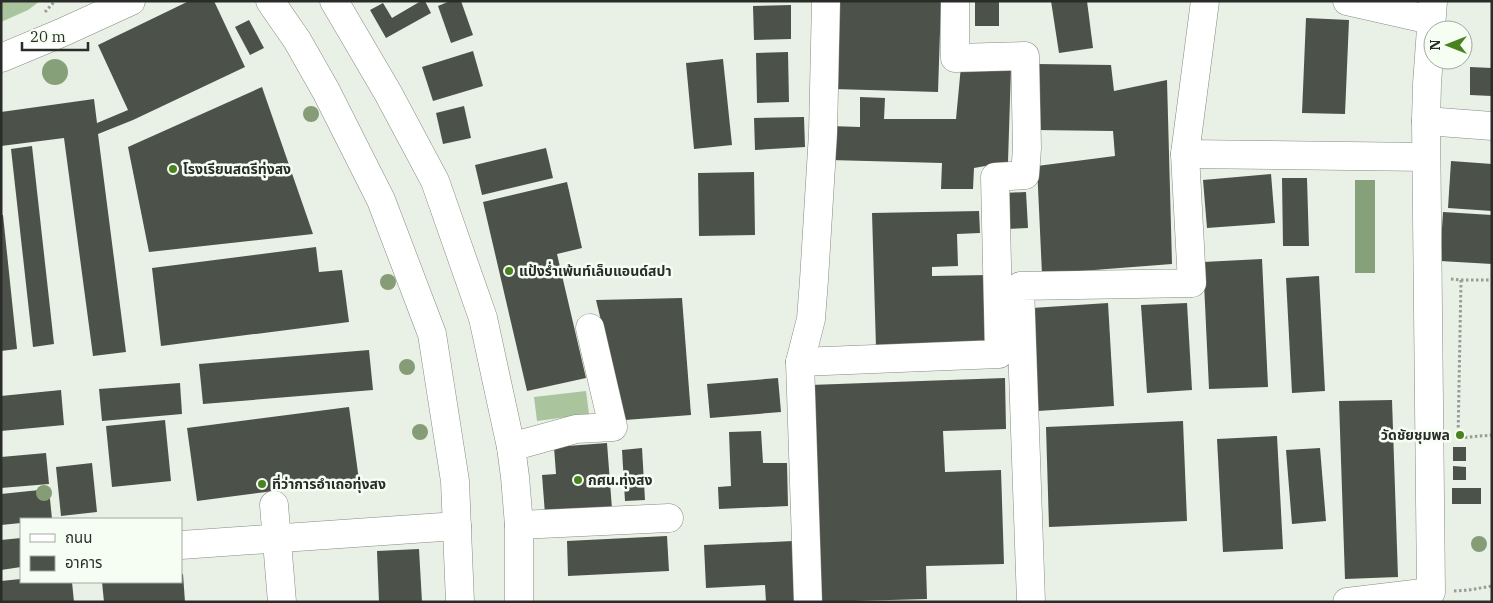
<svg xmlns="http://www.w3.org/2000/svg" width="1493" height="603" viewBox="0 0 1493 603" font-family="'IBM Plex Serif','Noto Sans Thai',serif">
<rect width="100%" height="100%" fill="#e9f0e5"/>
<!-- green -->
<g fill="#aac49e">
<polygon points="1,1 40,1 28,10 1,22"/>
<polygon points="586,391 589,414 537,421 534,397"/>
</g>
<!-- water -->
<g fill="#86a179">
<circle cx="55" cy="72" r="13"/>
<rect x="1355" y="180" width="20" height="93"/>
</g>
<!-- building -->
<g fill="#4c5249">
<polygon points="189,1 214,1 245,67 133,120 98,134 126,352 93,356 64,138 1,146 1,112 94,99 97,123 128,110 98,45"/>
<polygon points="421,1 425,1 431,13 386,38 370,10 383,3 392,18"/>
<polygon points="450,1 461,1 473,35 451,43 438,6"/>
<polygon points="837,1 941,1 938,92 834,89"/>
<rect x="975" y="1" width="24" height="25"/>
<polygon points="1051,1 1087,1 1093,48 1059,53"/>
<polygon points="791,5 791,39 754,40 753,6"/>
<polygon points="1306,18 1349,20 1345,114 1302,113"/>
<polygon points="249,20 264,48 250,55 235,27"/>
<polygon points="473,51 483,86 433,101 422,67"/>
<polygon points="788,52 789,102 757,103 756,53"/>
<polygon points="723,59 732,145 694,149 686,63"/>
<polygon points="1037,64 1111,65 1114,91 1167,80 1172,264 1042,274 1037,166 1115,156 1113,131 1035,130"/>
<polygon points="961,66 1011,68 1008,162 974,168 973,189 941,189 942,163 830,160 830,126 860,127 860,97 885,98 884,119 956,119"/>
<polygon points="1470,67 1492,68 1492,96 1470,95"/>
<polygon points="262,87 313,234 149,252 128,147"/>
<polygon points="464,106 471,138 443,144 436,113"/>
<polygon points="804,117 805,147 755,150 754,118"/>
<polygon points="32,146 54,344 33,347 11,149"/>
<polygon points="546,148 553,178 482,195 475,165"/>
<polygon points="1451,161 1492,164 1492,211 1448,208"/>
<polygon points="754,172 755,235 699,236 698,173"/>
<polygon points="1271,174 1275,223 1207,228 1203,180"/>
<polygon points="1282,178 1307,178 1309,246 1283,246"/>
<polygon points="567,182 582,248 557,254 586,378 527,391 483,202"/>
<polygon points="1026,192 1028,228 1005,229 1004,193"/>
<polygon points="979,211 980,233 957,234 958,266 932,267 932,276 988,275 990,344 876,347 872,213"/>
<polygon points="1443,212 1492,215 1492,264 1440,261"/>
<polygon points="1,215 3,215 17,349 1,351"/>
<polygon points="316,247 319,272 342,270 349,322 161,346 152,268"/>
<polygon points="1262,259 1268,387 1209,389 1203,262"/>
<polygon points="1319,276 1325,391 1292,393 1286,278"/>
<polygon points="682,298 691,415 625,420 596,300"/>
<polygon points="1108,303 1114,406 1038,411 1032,308"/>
<polygon points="1187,303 1192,390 1147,393 1141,305"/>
<polygon points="369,350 373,390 203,404 199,364"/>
<polygon points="778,378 781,412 710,418 707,384"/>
<polygon points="1005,378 1006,429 943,431 945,472 1001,470 1004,564 926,566 927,599 817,602 810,385"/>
<polygon points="180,383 182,414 102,421 99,389"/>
<polygon points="61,390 64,425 1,431 1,396"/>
<polygon points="1392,400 1398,577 1345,579 1339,401"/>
<polygon points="349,407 359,480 197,501 187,428"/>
<polygon points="165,420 171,481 112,487 106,426"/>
<polygon points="1183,421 1187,521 1049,527 1046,427"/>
<polygon points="761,431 763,463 787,463 788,506 719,509 718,487 731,486 729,432"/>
<polygon points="1277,436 1283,549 1223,552 1217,439"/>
<polygon points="607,443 612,509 545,514 542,475 556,474 554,447"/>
<rect x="1453" y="447" width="13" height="14"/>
<polygon points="642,448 645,500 625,501 622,450"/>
<polygon points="1320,448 1326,521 1292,524 1286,450"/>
<polygon points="46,453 49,484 1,488 1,457"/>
<polygon points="92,463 97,512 61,516 56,467"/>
<polygon points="1453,466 1466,467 1466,480 1453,480"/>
<rect x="1452" y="488" width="29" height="16"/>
<polygon points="49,489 52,519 21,519 21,523 1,525 1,494"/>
<polygon points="667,536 669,571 568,576 567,541"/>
<polygon points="21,538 21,567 1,570 1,540"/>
<polygon points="793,541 796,602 766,602 765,585 706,588 704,545"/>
<polygon points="419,549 422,602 379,602 377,551"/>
<polygon points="181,574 183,574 185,602 104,602 102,582 181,582"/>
<polygon points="21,579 21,582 72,582 74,602 1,602 1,581"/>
</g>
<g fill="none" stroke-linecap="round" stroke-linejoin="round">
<!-- minor casing -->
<g stroke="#858b82" stroke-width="29">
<g id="minor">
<polyline points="1347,1 1431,20"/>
<polyline points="1,58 61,33 131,1"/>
<polyline points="1426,121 1492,126"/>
<polyline points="1185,154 1426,157"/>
<polyline points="800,362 999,354 995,177 1025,175 1027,148 1025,56 955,58 955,1"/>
<polyline points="511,447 576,429 613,427 590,328"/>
<polyline points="274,505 282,602"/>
<polyline points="519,525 669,518"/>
<polyline points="181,545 457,526"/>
<polyline points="808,602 800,362 811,319 814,280 823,133 826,1"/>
<polyline points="1031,602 1020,286 1192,283 1185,154 1205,1"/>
<polyline points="1347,602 1431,592 1426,121 1427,84 1433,1"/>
</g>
</g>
<!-- major casing -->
<g stroke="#858b82" stroke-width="29">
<g id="major">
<polyline points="270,1 297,40 326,91 381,200 432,334 455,481 460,602"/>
<polyline points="334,1 388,93 435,181 483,318 511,447 515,477 519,525 519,602"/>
</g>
</g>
<!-- path -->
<g stroke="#979c94" stroke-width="3" stroke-dasharray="2.5 2.5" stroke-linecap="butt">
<polyline points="45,12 55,1"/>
<polyline points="1451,279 1461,280 1458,438 1492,435"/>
<polyline points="1461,280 1492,280"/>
<polyline points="1454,591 1469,590 1492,586"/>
</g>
<!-- minor -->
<use href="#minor" stroke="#fff" stroke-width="28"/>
<!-- major -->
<use href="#major" stroke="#fff" stroke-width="28"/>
</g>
<!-- trees -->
<g fill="#859c77">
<circle cx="311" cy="114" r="8"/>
<circle cx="388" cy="282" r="8"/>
<circle cx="407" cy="367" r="8"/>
<circle cx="420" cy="432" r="8"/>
<circle cx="44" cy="493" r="8"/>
<circle cx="1479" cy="544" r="8"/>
</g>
<!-- markers -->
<g fill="#48831f" stroke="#f6fdf3" stroke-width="2">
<circle cx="173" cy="169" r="5"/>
<circle cx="509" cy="271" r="5"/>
<circle cx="1460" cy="435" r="5"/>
<circle cx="578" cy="480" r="5"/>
<circle cx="262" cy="484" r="5"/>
</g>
<g text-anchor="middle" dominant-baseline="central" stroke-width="5" stroke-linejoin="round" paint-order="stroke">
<!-- poi labels -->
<g font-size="14" font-weight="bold" fill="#292c28" stroke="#f6fdf3" text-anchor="start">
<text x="183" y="169">โรงเรียนสตรีทุ่งสง</text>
<text x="519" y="271">แป้งร่ำเพ้นท์เล็บแอนด์สปา</text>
<text x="1450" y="435" text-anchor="end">วัดชัยชุมพล</text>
<text x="588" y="480">กศน.ทุ่งสง</text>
<text x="272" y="484">ที่ว่าการอำเถอทุ่งสง</text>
</g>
</g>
<!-- border -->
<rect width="1493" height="603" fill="none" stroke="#292c28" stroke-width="5"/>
<!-- legend -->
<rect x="20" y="518" width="162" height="65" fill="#f6fdf3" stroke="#a4a9a2"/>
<rect x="30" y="534" width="25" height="8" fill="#ffffff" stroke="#a4a9a2"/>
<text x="65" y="543" font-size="15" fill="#292c28">ถนน</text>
<rect x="30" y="556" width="25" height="15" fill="#4c5249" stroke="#a4a9a2"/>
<text x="65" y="568" font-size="15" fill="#292c28">อาคาร</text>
<!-- north arrow -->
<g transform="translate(1448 45) rotate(270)"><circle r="24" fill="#f6fdf3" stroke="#a4a9a2"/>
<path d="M0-4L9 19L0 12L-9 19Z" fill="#48831f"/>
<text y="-8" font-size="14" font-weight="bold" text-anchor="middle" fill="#292c28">N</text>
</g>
<!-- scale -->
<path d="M22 42v8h66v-8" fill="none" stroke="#292c28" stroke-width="2.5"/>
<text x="30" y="42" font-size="15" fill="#292c28" stroke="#f6fdf3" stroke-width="4" paint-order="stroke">20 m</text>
</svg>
